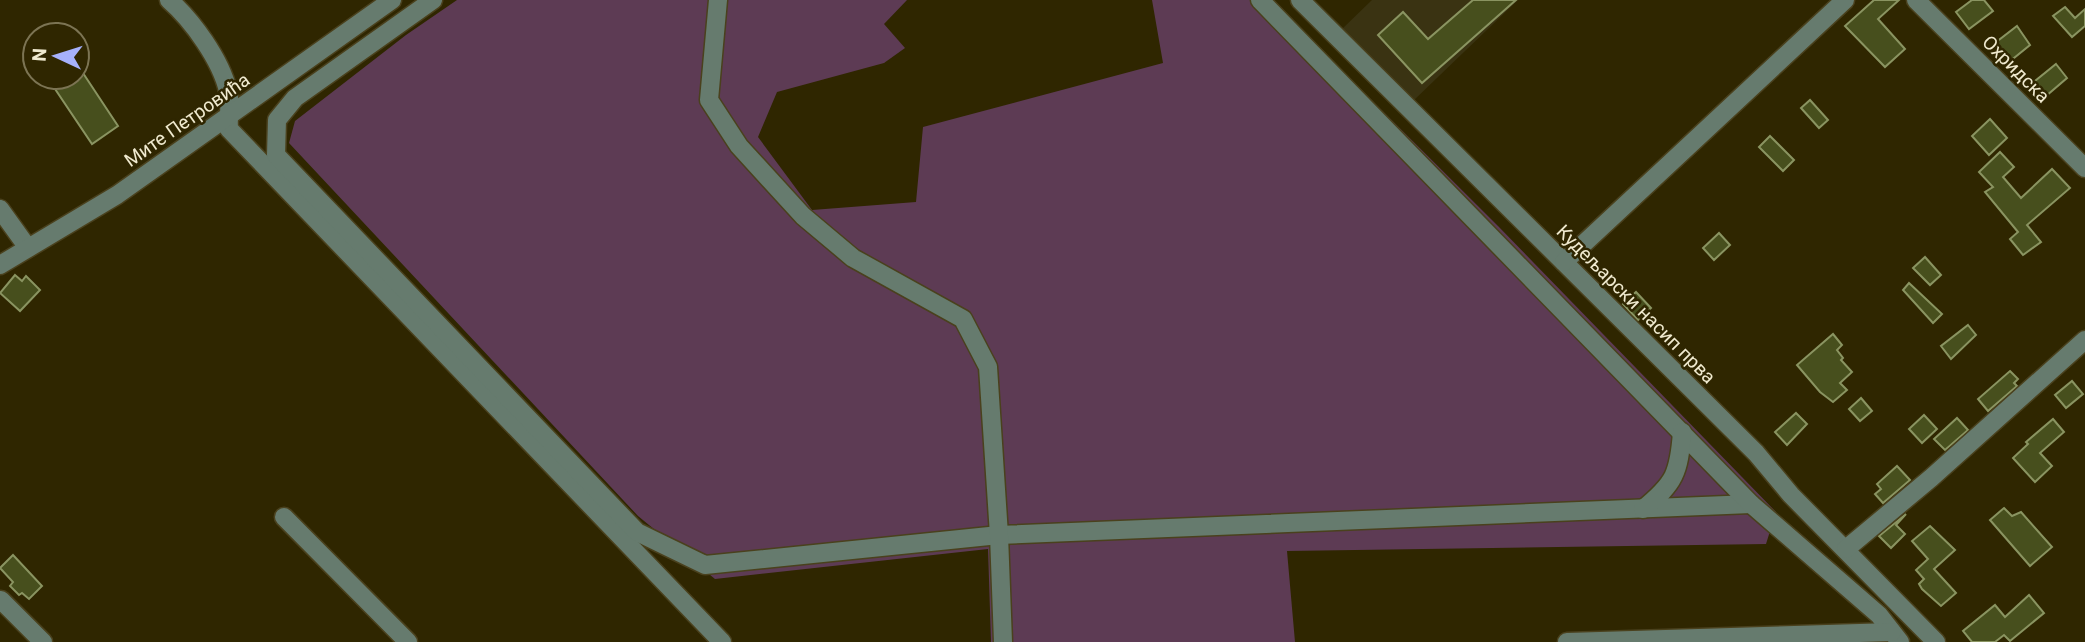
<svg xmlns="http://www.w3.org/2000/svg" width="2085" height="642" viewBox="0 0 2085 642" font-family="Roboto,sans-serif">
<rect width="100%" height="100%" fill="#2f2600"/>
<!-- built -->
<polygon fill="#3a3312" points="1372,0 1518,0 1412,102 1340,31"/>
<!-- green -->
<polygon fill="#5d3b54" points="457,0 907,0 884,24 905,48 884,63 777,92 758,137 812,210 916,202 923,127 1163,63 1152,0 1271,0 1498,226 1776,512 1766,544 1287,551 1295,642 991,642 988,549 715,579 638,516 289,143 295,121 406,35"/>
<!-- building -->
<g fill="#474f1d" stroke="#8a9461" stroke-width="2">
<polygon points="1473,0 1516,0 1422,83 1378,35 1403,12 1428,39"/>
<polygon points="1874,0 1899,0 1878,19 1905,49 1885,67 1845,26"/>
<polygon points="1972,0 1984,0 1993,11 1969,29 1956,12"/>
<polygon points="2065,7 2075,18 2085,9 2085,26 2072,37 2053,16"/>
<polygon points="2017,26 2030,45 2009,62 1995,43"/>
<polygon points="77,64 118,126 92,144 47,77 77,77"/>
<polygon points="2056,64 2067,78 2046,96 2035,81"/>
<polygon points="1810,100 1828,120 1819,128 1801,108"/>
<polygon points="1990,119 2007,138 1989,155 1972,136"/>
<polygon points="1770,136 1794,160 1783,171 1759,147"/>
<polygon points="2000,152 2014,167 2003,177 2021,198 2052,169 2070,188 2027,225 2041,242 2023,255 2010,239 2018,232 1985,192 1993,187 1979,172"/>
<polygon points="1719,233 1730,245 1714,260 1703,248"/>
<polygon points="1925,257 1941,275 1930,285 1913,268"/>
<polygon points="15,275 22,281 26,276 40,290 20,311 0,293"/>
<polygon points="1909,283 1942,314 1933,323 1903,290"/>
<polygon points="1636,292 1651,308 1638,320 1623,304"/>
<polygon points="1968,325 1976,335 1951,359 1941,346"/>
<polygon points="1833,334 1842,345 1837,350 1843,358 1841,360 1852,372 1840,383 1847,390 1833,402 1820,392 1797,365"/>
<polygon points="2010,371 2018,379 2014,383 2017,386 1988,411 1978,399"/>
<polygon points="2072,381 2083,394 2066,408 2055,395"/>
<polygon points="1861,398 1872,411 1860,421 1849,409"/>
<polygon points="1796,413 1807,424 1787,445 1775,432"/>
<polygon points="1924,415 1937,429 1922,443 1909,429"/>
<polygon points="1957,418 1968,430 1945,450 1934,439"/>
<polygon points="2053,419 2064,432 2040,453 2052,466 2035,482 2013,458 2028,444 2026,442"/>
<polygon points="1897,466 1910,480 1883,503 1875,494 1881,489 1877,484"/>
<polygon points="2004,508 2012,516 2021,512 2052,547 2030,566 1990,520"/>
<polygon points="1906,514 1896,525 1905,534 1891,548 1879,536"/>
<polygon points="1930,526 1955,550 1934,569 1956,593 1941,606 1922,589 1919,584 1924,579 1916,570 1928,559 1912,541"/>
<polygon points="13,555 42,586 29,599 22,593 19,595 10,586 13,582 0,568"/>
<polygon points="2029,595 2044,613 2010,641 2004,635 1995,642 1972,642 1963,631 1995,605 2005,617"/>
</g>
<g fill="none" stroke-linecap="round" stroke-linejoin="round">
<!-- minor casing -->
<g stroke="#4a411d" stroke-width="21">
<g id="minor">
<path d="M 169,0 C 192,20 221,60 228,91 C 231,103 228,116 229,129 L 722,642"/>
<polyline points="433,0 295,98 277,120 276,155 637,532 705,565 999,535 1751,504"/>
<polyline points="718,0 709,100 739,146 803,216 853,258 963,319 988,367 999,535 1003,642"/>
<polyline points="1260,0 1751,504 1879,615 1900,642"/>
<polyline points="1300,0 1756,453 1791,495 1936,642"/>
<polyline points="1916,0 2085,168"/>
<polyline points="0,209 28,248"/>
<polyline points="1564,262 1845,0"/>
<polyline points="0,265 117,195 392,0"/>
<path d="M 1643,509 C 1675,483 1679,473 1682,432"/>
<polyline points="284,517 408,642"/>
<polyline points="1846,549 1931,478 2085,340"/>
<polyline points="1,600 43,642"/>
<polyline points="1567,642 1892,632"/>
</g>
</g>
<!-- minor -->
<use href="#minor" stroke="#667b6e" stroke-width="18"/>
</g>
<g text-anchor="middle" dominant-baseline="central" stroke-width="5" stroke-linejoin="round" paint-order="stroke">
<!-- street labels -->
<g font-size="19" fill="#f0eacf" stroke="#2f2600">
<text transform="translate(2016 69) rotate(45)">Охридска</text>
<text transform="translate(187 120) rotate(-35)">Мите Петровића</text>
<text transform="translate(1636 304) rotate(45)">Кудељарски насип прва</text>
</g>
</g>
<!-- north arrow -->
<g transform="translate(56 56) rotate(274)"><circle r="33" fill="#2f2600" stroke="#7c7453" stroke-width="2"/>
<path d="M0-5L12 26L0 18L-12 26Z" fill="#a6b1fc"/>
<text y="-10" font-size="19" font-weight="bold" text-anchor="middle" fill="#f0eacf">N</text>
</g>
</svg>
